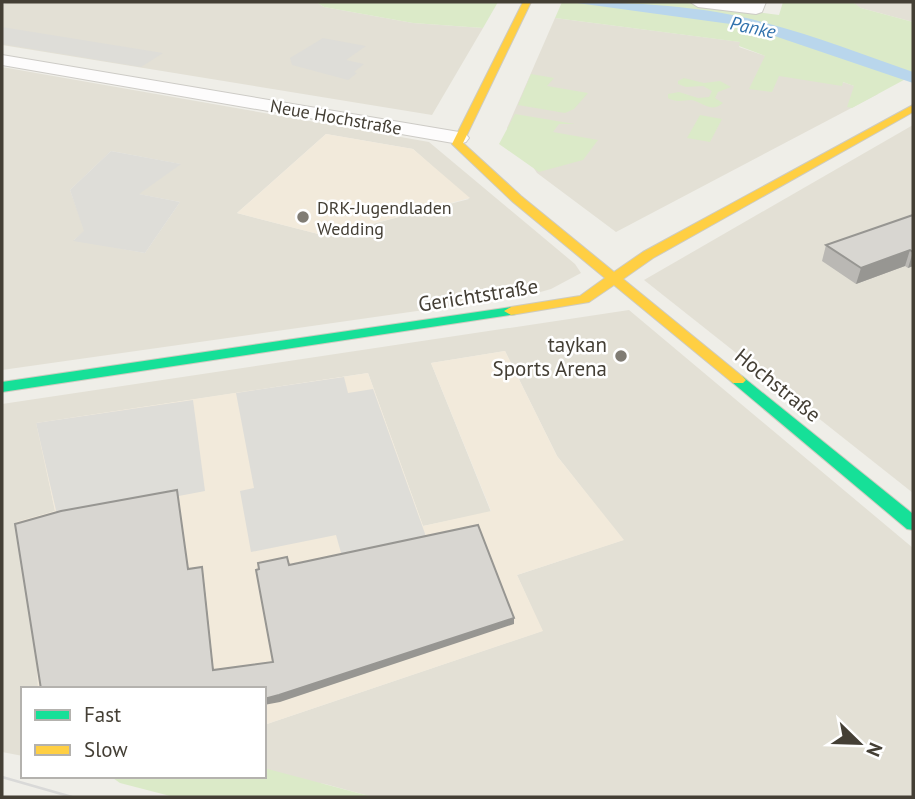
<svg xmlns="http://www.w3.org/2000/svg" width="915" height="799" viewBox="0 0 915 799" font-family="'PT Sans',sans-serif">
<rect width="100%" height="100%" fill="#efeee8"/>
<!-- residential -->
<g fill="#e3e0d5" fill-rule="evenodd">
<polygon points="9,2 316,2 324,7 413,23 483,28 432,115 2,45 2,5"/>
<polygon points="856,2 913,2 913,22 861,8 854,4"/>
<polygon points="555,18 741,42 739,47 878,94 616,232 537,173 507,128"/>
<path d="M 2,67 L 429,142 L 575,264 L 581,273 L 551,289 L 530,295 L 2,370 ZM 326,134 L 413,149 L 469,199 L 326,236 L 237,213 ZM 111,151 L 180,164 L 138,194 L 180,202 L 145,253 L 74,240 L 85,231 L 70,190 Z"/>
<polygon points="913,125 913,493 644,280"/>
<polygon points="629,310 913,548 913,797 373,797 325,784 264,775 264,725 542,631 517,575 623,540 557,456 505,351 431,363 491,512 423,526 368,373 37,423 55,511 16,523 37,663 38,689 23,689 23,756 2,752 2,404"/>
</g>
<!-- commercial -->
<g fill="#f2eadb">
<polygon points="326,134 413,149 470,198 326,236 237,213"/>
<polygon points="505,351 557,456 624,540 517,575 543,631 264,725 264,689 38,689 37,663 16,522 55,511 36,423 368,373 423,526 491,511 431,363"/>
</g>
<!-- green -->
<g fill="#dbeac8">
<polygon points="316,2 498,2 483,28 413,23 324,7"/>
<polygon points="562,2 680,2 779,15 783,2 854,3 861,8 913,22 913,75 852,108 847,107 854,86 843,82 842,86 779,76 772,92 749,89 765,56 739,46 740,42 555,18"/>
<polygon points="531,74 554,78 547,86 588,93 574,109 565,113 518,105"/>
<path d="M 684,78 L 704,83 L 720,81 L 731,87 L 718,92 L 715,98 L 723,103 C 710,114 702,101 691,100 C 682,100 677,103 668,98 L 668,94 L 679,92 L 698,98 L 709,97 L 712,91 L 703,86 L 686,87 L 678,84 L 678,81 Z"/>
<polygon points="515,114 575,124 559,124 553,132 598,140 583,160 539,172 499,144"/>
<polygon points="700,115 722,119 710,142 687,138"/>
<polygon points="264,768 373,797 174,797 120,783 110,776 264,776"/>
</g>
<!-- parking -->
<g fill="#deddd8">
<polygon points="2,27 163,53 141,67 2,44"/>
<polygon points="323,38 366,46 346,60 364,64 354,72 357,73 348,80 292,65 290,58"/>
<polygon points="111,151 181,164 139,194 180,202 145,253 73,241 84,231 70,190"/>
<polygon points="344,377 348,393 373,389 428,542 343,560 336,535 251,552 240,491 254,488 236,393"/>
<polygon points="193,400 205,491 58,519 36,423"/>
</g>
<!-- water -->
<path fill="#b9d6ec" d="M 570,2 C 631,2 708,6 766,23 C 816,36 864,55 913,72 L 913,83 L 745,26 Z"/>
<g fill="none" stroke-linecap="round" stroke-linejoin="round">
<!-- street casing -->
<g stroke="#cdcbc6" stroke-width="2">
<g id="street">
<polygon points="690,2 766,2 762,12 756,14 698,7"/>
<polygon points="2,55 459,132 466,134 469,138 466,142 459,144 2,65"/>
</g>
</g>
<!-- fast casing -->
<g stroke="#cecbbf" stroke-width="2">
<g id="fast">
<polygon points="511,307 516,308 518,311 516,314 2,392 2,382"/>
<polygon points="738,375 743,377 913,514 913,530 907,529 733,383 730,380 733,377"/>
</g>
</g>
<!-- slow casing -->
<g stroke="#cecbbf" stroke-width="2">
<polygon id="slow" points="523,2 531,2 463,143 521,196 614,272 643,252 913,105 913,112 653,258 623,279 743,377 746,380 743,383 733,383 614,285 589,302 511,315 504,311 511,307 580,296 605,278 513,202 452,144"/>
</g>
<!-- street -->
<use href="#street" fill="#fdfcfc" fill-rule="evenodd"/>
<!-- fast -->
<use href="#fast" fill="#16e098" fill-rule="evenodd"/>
<!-- slow -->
<use href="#slow" fill="#ffcf43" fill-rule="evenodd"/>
<!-- tram -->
<polyline stroke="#d9d9d8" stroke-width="2.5" points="2,777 72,797"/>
</g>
<!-- wall -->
<polygon fill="#bab8b4" points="913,215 913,266 908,268 905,266 856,284 822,261 826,245"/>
<!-- shaded-wall -->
<g fill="#979692">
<polygon points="910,250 905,266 856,284 861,268"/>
<polygon points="913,252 913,266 908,268"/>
<polygon points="202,567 203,573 214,676 213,670"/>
<polygon points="514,618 514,624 280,702 264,705 264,699"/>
</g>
<!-- building -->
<g fill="#d8d6d1" stroke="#979692" stroke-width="2">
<polygon points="913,215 913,252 910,250 861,268 826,245"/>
<polygon points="177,490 188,569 202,567 213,670 273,662 256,570 259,569 258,563 287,557 289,565 478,525 514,618 279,695 264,699 264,689 41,689 15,524 61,511"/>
</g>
<!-- markers -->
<g fill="#807c74" stroke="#fff" stroke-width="2.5">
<circle cx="303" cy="217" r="7"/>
<circle cx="621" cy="356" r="7"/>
</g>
<g text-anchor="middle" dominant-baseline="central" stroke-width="5" stroke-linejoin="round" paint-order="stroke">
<!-- far-street labels -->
<g font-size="18" fill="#443f35" stroke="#fff">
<text transform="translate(336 117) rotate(10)">Neue Hochstraße</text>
</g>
<!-- far-poi labels -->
<g font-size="18" fill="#443f35" stroke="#fff" text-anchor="start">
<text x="317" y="207">DRK-Jugendladen<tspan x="317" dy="21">Wedding</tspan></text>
</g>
<!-- far-water labels -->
<g font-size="19" font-style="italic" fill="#3172ad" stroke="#fff">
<text transform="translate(753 27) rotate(12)">Panke</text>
</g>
<!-- street labels -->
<g font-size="21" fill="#443f35" stroke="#fff">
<text transform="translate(478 295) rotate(-9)">Gerichtstraße</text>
<text transform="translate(778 385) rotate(39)">Hochstraße</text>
</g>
<!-- poi labels -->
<g font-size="21" fill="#443f35" stroke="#fff" text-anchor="end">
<text x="607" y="344">taykan<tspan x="607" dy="24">Sports Arena</tspan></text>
</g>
</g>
<!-- border -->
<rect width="915" height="799" fill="none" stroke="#443f35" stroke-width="7"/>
<!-- legend -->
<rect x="21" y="687" width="245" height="91" fill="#ffffff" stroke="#b4b2ae" stroke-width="2"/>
<rect x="35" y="710" width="35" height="10" fill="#16e098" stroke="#b4b2ae" stroke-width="2"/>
<text x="84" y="722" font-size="21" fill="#443f35">Fast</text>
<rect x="35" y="745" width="35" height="10" fill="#ffcf43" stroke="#b4b2ae" stroke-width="2"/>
<text x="84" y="757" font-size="21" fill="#443f35">Slow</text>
<!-- north arrow -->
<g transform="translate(859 743) rotate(113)" stroke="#ffffff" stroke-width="5" paint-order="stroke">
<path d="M0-5L12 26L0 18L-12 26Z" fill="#443f35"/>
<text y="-10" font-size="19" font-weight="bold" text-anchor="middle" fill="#443f35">N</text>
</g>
</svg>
